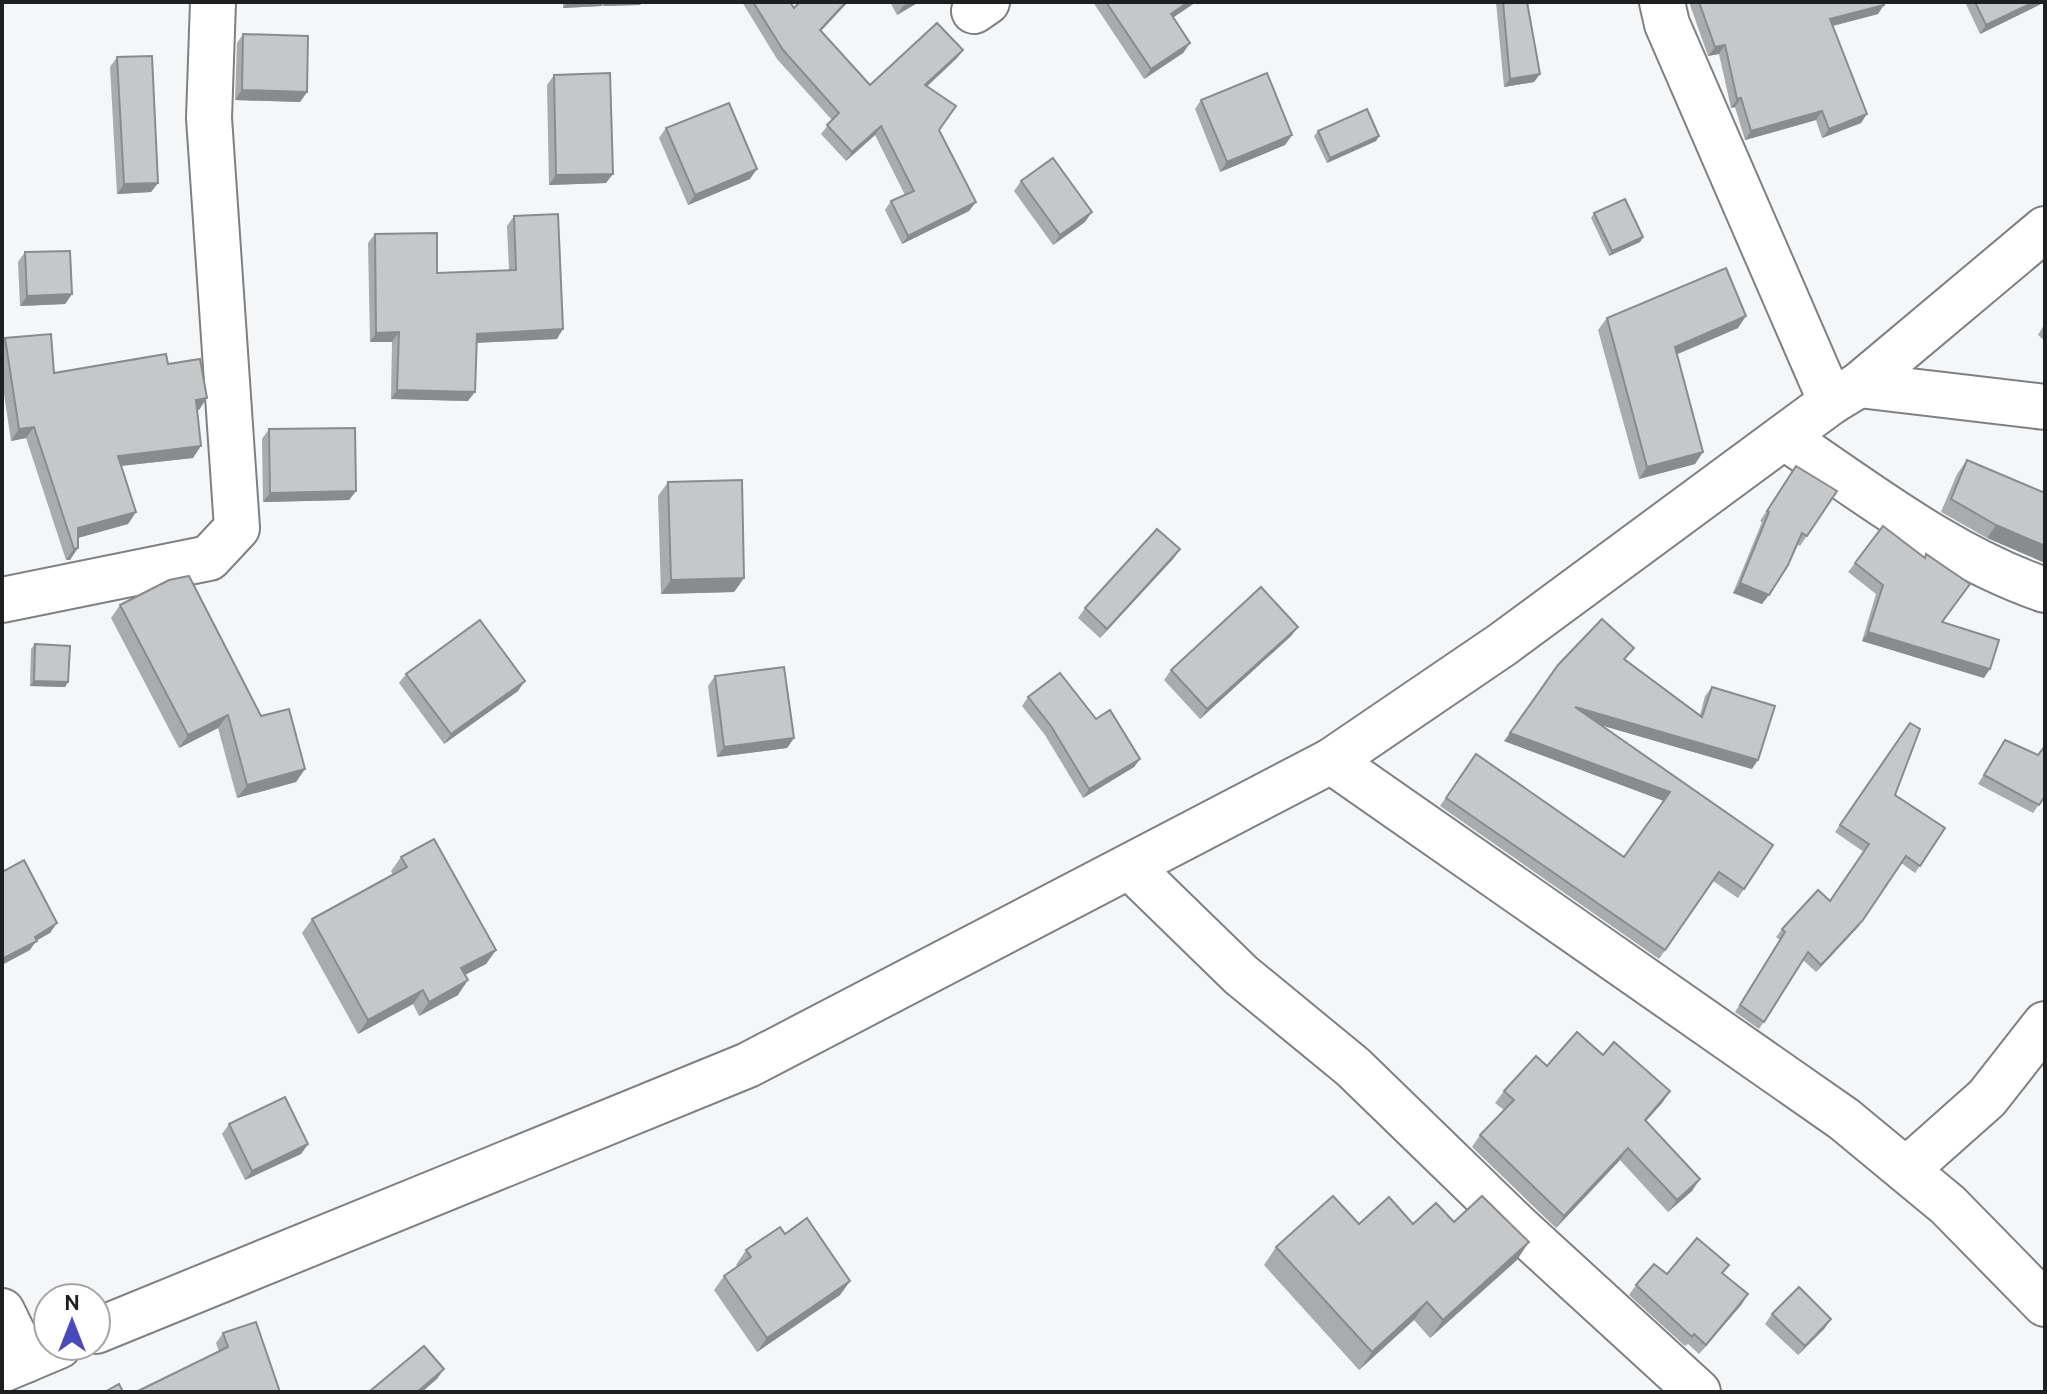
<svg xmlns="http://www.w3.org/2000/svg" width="2047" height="1394" viewBox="0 0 2047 1394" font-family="Cabin,sans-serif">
<rect width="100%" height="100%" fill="#f4f6f8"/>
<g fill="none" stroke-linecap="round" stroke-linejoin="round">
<!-- minor casing -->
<g stroke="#7e8082" stroke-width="48">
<g id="minor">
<polyline points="1662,2 1667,24 1831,402"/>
<polyline points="974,11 987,2"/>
<polyline points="1859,385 2045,407"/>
<path d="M 1784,437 C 1866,492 1950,558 2045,590"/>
<polyline points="2,600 209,558 237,528 209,118 213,2"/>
<polyline points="1331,761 1844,1119 1948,1205 2045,1304"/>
<polyline points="1130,867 1241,975 1353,1067 1520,1229 1698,1392"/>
<polyline points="1906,1170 1987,1098 2045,1024"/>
<polyline points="2,1311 26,1360"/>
<polyline points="96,1331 748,1065 1331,761 1503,644 1831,402 1859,385 2045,229"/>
<polyline points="2,1370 59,1346"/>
</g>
</g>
<!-- minor -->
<use href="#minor" stroke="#fff" stroke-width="44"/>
</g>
<!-- wall -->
<g fill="#a9abad">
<polygon points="563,2 642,2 640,5 603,6 603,5 601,6 563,8"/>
<polygon points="742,2 790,2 794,8 800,2 848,2 821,31 870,85 963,50 957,58 927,86 939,130 976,202 969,211 902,244 885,210 891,201 905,195 875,135 846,161 821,134 832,120 777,59"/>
<polygon points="890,2 919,2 897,15"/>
<polygon points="1093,2 1196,2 1173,17 1190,43 1183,53 1144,79"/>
<polygon points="1496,2 1531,2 1528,3 1540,74 1534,82 1504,87"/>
<polygon points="1689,2 1883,2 1878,14 1833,26 1861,123 1822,138 1816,120 1745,140 1735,107 1731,108 1719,54 1708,56"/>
<polygon points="1965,2 2045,2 1980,34"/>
<polygon points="243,34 307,92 300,102 235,100 237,43"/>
<polygon points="117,57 158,183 151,192 117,194 110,67"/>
<polygon points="554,75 606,183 549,185 547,85"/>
<polygon points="1201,100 1292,135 1285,145 1220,172 1195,109"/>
<polygon points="666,128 750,179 688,205 659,138"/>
<polygon points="1318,131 1379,136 1376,141 1327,163 1314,136"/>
<polygon points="1021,181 1085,222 1053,245 1014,191"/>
<polygon points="1594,213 1643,237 1640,242 1609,256 1591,218"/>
<polygon points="514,216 557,339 476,343 468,401 391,399 392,342 370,342 368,243 375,234 437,273 509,270 507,226"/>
<polygon points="25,252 72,294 65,304 20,306 18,262"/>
<polygon points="1607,318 1738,328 1677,354 1703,452 1695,464 1639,479 1598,330"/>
<polygon points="2045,323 2045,341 2038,335"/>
<polygon points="5,338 54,373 168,364 199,410 197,410 193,458 121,466 136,512 128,524 78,538 70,560 66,560 26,438 11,441 2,381 2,343"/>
<polygon points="269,429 356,491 349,500 263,502 262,439"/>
<polygon points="1967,460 2045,493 1987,538 1941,512 1957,474"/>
<polygon points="1796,466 1837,491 1800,546 1797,544 1762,604 1733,593 1762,522 1760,521"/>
<polygon points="668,482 744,578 734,592 661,594 658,496"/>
<polygon points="1180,549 1173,559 1100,638 1078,618 1085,608"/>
<polygon points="1926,554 1942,622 1984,678 1862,641 1876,594 1848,572 1855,563 1924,558"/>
<polygon points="120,605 261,716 305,769 296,782 237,798 218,728 179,748 111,618"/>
<polygon points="1298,627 1291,636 1200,719 1164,680 1171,670"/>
<polygon points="35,644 68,682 65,687 30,686 31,649"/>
<polygon points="1625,660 1700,715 1705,696 1712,687 1752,769 1601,725 1773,845 1738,898 1713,881 1659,959 1440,806 1476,754 1624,857 1664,801 1504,741"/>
<polygon points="406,674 518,691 444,744 399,683"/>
<polygon points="715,676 794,738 787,748 717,757 708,686"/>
<polygon points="1028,697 1096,719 1140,759 1134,767 1083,798 1045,735 1022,706"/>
<polygon points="1910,723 1895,795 1945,828 1915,873 1901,863 1858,927 1816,972 1803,960 1759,1029 1735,1012 1780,940 1776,937 1782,929 1830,901 1864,852 1835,832"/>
<polygon points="2005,740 2045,796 2033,813 1978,784"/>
<polygon points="401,857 496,950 486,964 465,975 458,995 419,1016 413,1004 358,1034 302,933 312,919 393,875 391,871"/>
<polygon points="1603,1055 1670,1091 1662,1103 1646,1121 1692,1191 1668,1212 1620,1160 1556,1228 1472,1147 1480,1135 1504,1110 1495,1103 1504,1091 1547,1066"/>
<polygon points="229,1124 308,1144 301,1154 245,1180 222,1134"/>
<polygon points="1454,1222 1517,1260 1430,1338 1414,1320 1359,1370 1264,1265 1276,1247 1359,1224"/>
<polygon points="785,1234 850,1281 840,1295 757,1352 714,1290 724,1276 738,1266 736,1265 746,1250"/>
<polygon points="1723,1273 1742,1304 1699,1354 1688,1344 1685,1346 1629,1295 1636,1285 1667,1274"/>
<polygon points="1772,1314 1831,1319 1824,1329 1798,1355 1765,1324"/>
<polygon points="223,1333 280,1392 219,1352 216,1343"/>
</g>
<!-- shaded-wall -->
<g fill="#8a8b8d">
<polygon points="568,2 605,2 601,6 563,8"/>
<polygon points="606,2 642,2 640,5 603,6"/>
<polygon points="846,2 848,2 814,38 820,30"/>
<polygon points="910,2 919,2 897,15 903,6"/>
<polygon points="1188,2 1196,2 1164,24 1171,14"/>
<polygon points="2034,2 2045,2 1980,34 1986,25"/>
<polygon points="1884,5 1878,14 1824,28 1830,19"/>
<polygon points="1190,43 1183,53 1144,79 1151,69"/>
<polygon points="1725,45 1719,54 1708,56 1715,47"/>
<polygon points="963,50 957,58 919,94 925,85"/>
<polygon points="1540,74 1534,82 1504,87 1510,79"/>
<polygon points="242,90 307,92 300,102 235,100"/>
<polygon points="1741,98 1735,107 1731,108 1737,99"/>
<polygon points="1822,111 1816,120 1745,140 1751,131"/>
<polygon points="1867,114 1861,123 1822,138 1829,129"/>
<polygon points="881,126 875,135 846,161 852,152"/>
<polygon points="1292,135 1285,145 1220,172 1227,162"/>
<polygon points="1379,136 1376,141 1327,163 1330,158"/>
<polygon points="757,169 750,179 688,205 695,195"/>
<polygon points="613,174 606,183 549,185 556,175"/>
<polygon points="158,183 151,192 117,194 124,184"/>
<polygon points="976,202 969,211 902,244 908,236"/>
<polygon points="1092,212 1085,222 1053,245 1060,235"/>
<polygon points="1643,237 1640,242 1609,256 1612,251"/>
<polygon points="72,294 65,304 20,306 27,296"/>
<polygon points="1746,316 1738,328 1666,359 1675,347"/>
<polygon points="563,329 557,339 470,343 477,334"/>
<polygon points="399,332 392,342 370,342 376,333"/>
<polygon points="397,390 475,392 468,401 391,399"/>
<polygon points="207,398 199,410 188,411 196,400"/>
<polygon points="34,427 26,438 11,441 19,429"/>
<polygon points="201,446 193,458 110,467 118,456"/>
<polygon points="1703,452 1695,464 1639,479 1647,467"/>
<polygon points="356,491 349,500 263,502 270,493"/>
<polygon points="136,512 128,524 70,540 78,528"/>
<polygon points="1996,525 2045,546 2045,563 1987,538"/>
<polygon points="78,548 70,560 66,560 74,549"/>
<polygon points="1180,549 1173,559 1100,638 1107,629"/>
<polygon points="744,578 734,592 661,594 671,580"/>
<polygon points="1740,583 1769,595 1762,604 1733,593"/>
<polygon points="1298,627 1291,636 1200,719 1207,709"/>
<polygon points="1868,632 1990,669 1984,678 1862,641"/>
<polygon points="34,681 68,682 65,687 30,686"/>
<polygon points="525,681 518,691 444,744 451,734"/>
<polygon points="1575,707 1758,760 1752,769 1569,716"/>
<polygon points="228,715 218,728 179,748 188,735"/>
<polygon points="1510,733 1670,792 1664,801 1504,741"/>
<polygon points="794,738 787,748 717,757 724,747"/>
<polygon points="1140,759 1134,767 1083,798 1089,789"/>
<polygon points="305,769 296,782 237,798 247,785"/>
<polygon points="1863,920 1858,927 1816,972 1821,965"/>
<polygon points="57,923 50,933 36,941 30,950 2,965 2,959"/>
<polygon points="496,950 486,964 451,982 461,968"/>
<polygon points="468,980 458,995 419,1016 429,1002"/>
<polygon points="423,990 413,1004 358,1034 368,1020"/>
<polygon points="1670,1091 1662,1103 1636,1132 1645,1120"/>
<polygon points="308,1144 301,1154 245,1180 252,1171"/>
<polygon points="1628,1148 1620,1160 1556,1228 1564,1216"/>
<polygon points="1700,1179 1692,1191 1668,1212 1677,1200"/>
<polygon points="1529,1242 1517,1260 1430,1338 1443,1320"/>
<polygon points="850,1281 840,1295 757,1352 767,1338"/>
<polygon points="1748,1294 1742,1304 1699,1354 1706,1345"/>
<polygon points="1427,1302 1414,1320 1359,1370 1372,1352"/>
<polygon points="1831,1319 1824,1329 1798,1355 1805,1346"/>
<polygon points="444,1369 437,1379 422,1392 417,1392"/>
</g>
<!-- building -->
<g fill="#c5c7c9" stroke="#8a8b8d" stroke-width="2">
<polygon points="753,2 790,2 794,8 800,2 846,2 820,30 870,85 937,23 963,50 925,85 956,106 939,130 976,202 908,236 891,201 914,191 881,126 852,152 827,125 839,113 783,50"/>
<polygon points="1106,2 1188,2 1171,14 1190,43 1151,69"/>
<polygon points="1503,2 1527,2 1540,74 1510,79"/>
<polygon points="1699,2 1883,2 1884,5 1830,19 1867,114 1829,129 1822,111 1751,131 1741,98 1737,99 1725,45 1715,47"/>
<polygon points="1975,2 2034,2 1986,25"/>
<polygon points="243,34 308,36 307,92 242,90"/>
<polygon points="152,56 158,183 124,184 117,57"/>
<polygon points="610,73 613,174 556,175 554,75"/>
<polygon points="1267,73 1292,135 1227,162 1201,100"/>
<polygon points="729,103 757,169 695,195 666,128"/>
<polygon points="1367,109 1379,136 1330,158 1318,131"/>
<polygon points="1053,158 1092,212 1060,235 1021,181"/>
<polygon points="1625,199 1643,237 1612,251 1594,213"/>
<polygon points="558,214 563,329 477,334 475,392 397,390 399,332 376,333 375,234 437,233 437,273 516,270 514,216"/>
<polygon points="70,251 72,294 27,296 25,252"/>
<polygon points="1726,268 1746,316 1675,347 1703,452 1647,467 1607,318"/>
<polygon points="51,334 54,373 166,354 168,364 200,359 207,398 196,400 201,446 118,456 136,512 78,528 78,548 74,549 34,427 19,429 5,338"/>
<polygon points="355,428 356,491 270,493 269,429"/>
<polygon points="1967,460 2045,493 2045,546 1996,525 1951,499"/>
<polygon points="1796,466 1837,491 1807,536 1802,533 1788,565 1769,595 1740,583 1769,512 1767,511"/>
<polygon points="742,480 744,578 671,580 668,482"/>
<polygon points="1883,526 1925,558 1926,554 1970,584 1942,622 1999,640 1990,669 1868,632 1883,585 1855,563"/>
<polygon points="1157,529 1180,549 1107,629 1085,608"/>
<polygon points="189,576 261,716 289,709 305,769 247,785 228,715 188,735 120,605 169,580"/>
<polygon points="1261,587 1298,627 1207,709 1171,670"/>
<polygon points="1602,619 1634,648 1624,659 1702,717 1712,687 1775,706 1758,760 1575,707 1773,845 1744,889 1719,872 1665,950 1446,798 1476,754 1624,857 1670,792 1510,733 1558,665"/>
<polygon points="480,620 525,681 451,734 406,674"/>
<polygon points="35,644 70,646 68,682 34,681"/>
<polygon points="784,667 794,738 724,747 715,676"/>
<polygon points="1060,673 1096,719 1110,710 1140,759 1089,789 1051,726 1028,697"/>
<polygon points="1910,723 1920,729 1895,795 1945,828 1920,866 1906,856 1863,920 1821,965 1808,952 1764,1022 1740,1005 1785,932 1782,929 1818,890 1830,901 1869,844 1840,825"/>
<polygon points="2005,740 2038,755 2045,746 2045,796 2039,805 1984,775"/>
<polygon points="434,839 496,950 461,968 468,980 429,1002 423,990 368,1020 312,919 407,867 401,857"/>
<polygon points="24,860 57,923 35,937 37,941 2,959 2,872"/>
<polygon points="1577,1032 1603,1055 1614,1042 1670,1091 1645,1120 1700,1179 1677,1200 1628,1148 1564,1216 1480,1135 1514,1100 1504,1091 1536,1056 1547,1066"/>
<polygon points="285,1097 308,1144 252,1171 229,1124"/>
<polygon points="1333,1196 1359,1224 1389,1197 1413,1224 1436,1203 1454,1222 1482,1196 1529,1242 1443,1320 1427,1302 1372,1352 1276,1247"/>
<polygon points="807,1218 850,1281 767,1338 724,1276 751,1257 746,1250 780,1227 785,1234"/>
<polygon points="1697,1238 1729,1265 1722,1273 1748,1294 1706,1345 1694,1334 1692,1337 1636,1285 1654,1264 1667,1274"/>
<polygon points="1799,1287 1831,1319 1805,1346 1772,1314"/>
<polygon points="256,1322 280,1392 136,1392 228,1347 223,1333"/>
<polygon points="424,1346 444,1369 417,1392 371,1392 370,1391"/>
<polygon points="119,1384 123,1392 105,1392"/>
</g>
<!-- border -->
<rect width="2047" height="1394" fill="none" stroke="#1e1f20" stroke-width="8"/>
<!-- north arrow -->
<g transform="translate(72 1322)"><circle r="38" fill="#ffffff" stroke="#a5a5a6" stroke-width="2"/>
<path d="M0-6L14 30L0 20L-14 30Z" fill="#4949be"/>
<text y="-12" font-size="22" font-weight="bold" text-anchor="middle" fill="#1e1f20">N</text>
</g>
</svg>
